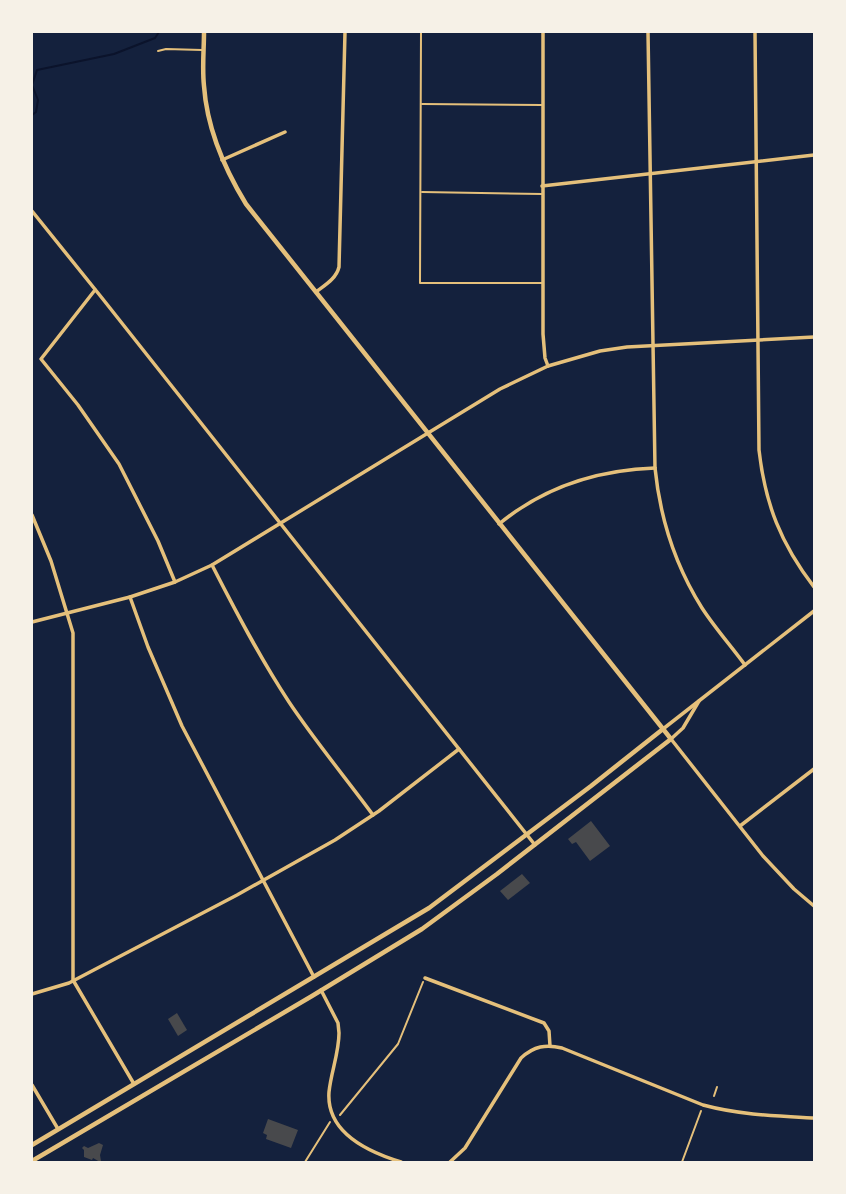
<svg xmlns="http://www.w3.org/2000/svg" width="846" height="1194" viewBox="0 0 846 1194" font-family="Rubik,sans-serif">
<rect width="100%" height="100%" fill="#14213d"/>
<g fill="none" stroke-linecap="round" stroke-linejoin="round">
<!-- stream -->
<polyline stroke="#0b132b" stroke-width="2" points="32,115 36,112 38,100 32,85 37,70 114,54 155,38 159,32"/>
</g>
<!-- building -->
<g fill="#48494c">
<polygon points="591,821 610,846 590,861 576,842 572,844 568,839"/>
<polygon points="522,874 530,883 508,900 500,891"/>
<polygon points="177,1013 187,1030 178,1036 168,1019"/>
<polygon points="268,1119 298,1130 291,1148 266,1139 267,1135 263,1133"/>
<polygon points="99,1143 103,1145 100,1155 101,1161 100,1162 93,1158 92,1160 84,1157 84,1150 82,1148 84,1146 88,1148"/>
</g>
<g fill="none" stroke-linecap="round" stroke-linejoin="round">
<!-- path -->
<g stroke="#e5c07b" stroke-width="2">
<polyline points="714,1096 717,1087"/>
<polyline points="340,1115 398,1044 423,982"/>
<polyline points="305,1162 330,1122"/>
<polyline points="682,1162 701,1111"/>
</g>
<!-- service -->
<g stroke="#e5c07b" stroke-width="2">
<polyline points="421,32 420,283 542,283"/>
<polyline points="158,51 166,49 202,50"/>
<polyline points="422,104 542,105"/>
<polyline points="422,192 542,194"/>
</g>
<!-- minor -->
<g stroke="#e5c07b" stroke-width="3.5">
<polyline points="543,32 543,334 545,358 548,366"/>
<path d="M 648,32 L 655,468 C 660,518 675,565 702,608 C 715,628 731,646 745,665"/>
<path d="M 755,32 L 759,450 C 765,504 781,544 814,587"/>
<polyline points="222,160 285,132"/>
<polyline points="542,186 814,155"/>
<polyline points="32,211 102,298 535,845"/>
<polyline points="95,290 41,359 78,405 119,464 158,541 175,582"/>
<path d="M 316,292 C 325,285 336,279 339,267 L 345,32"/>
<polyline points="32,515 51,561 73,633 73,980 134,1084"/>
<path d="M 499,524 C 544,487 598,470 655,468"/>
<path d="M 212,565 C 236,612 260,658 289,702 C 315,741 345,777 373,815"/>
<polyline points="130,597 148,647 182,726 314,977"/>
<polyline points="32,622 130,597 175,582 212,565 500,389 548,366 600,351 627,347 814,337"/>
<polyline points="699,701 683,728 671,739 763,856 794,889 814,906"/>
<polyline points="663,729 814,611"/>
<polyline points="740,826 814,769"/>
<polyline points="425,978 544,1023 549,1031 550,1046"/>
<path d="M 321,990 L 338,1023 L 339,1033 C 339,1053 331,1072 329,1092 C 326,1133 368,1152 401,1162"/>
<polyline points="32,994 69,983 237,895 335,840 379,811 459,749"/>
<polyline points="32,1085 58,1129"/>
<path d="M 450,1162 L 465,1148 L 521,1058 C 534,1046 546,1044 562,1048 L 703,1105 C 740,1115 777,1116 814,1118"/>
</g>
<!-- tertiary -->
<g stroke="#e5c07b" stroke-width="4.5">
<polyline points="32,1145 429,908 591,786 663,729"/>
<path d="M 32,1161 L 312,996 L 422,929 L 497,874 L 671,739 L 246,204 C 224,168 207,129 204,86 C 202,68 204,50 204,32"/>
</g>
</g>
<!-- border -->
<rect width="846" height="1194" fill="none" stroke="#f6f1e7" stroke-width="66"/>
</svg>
